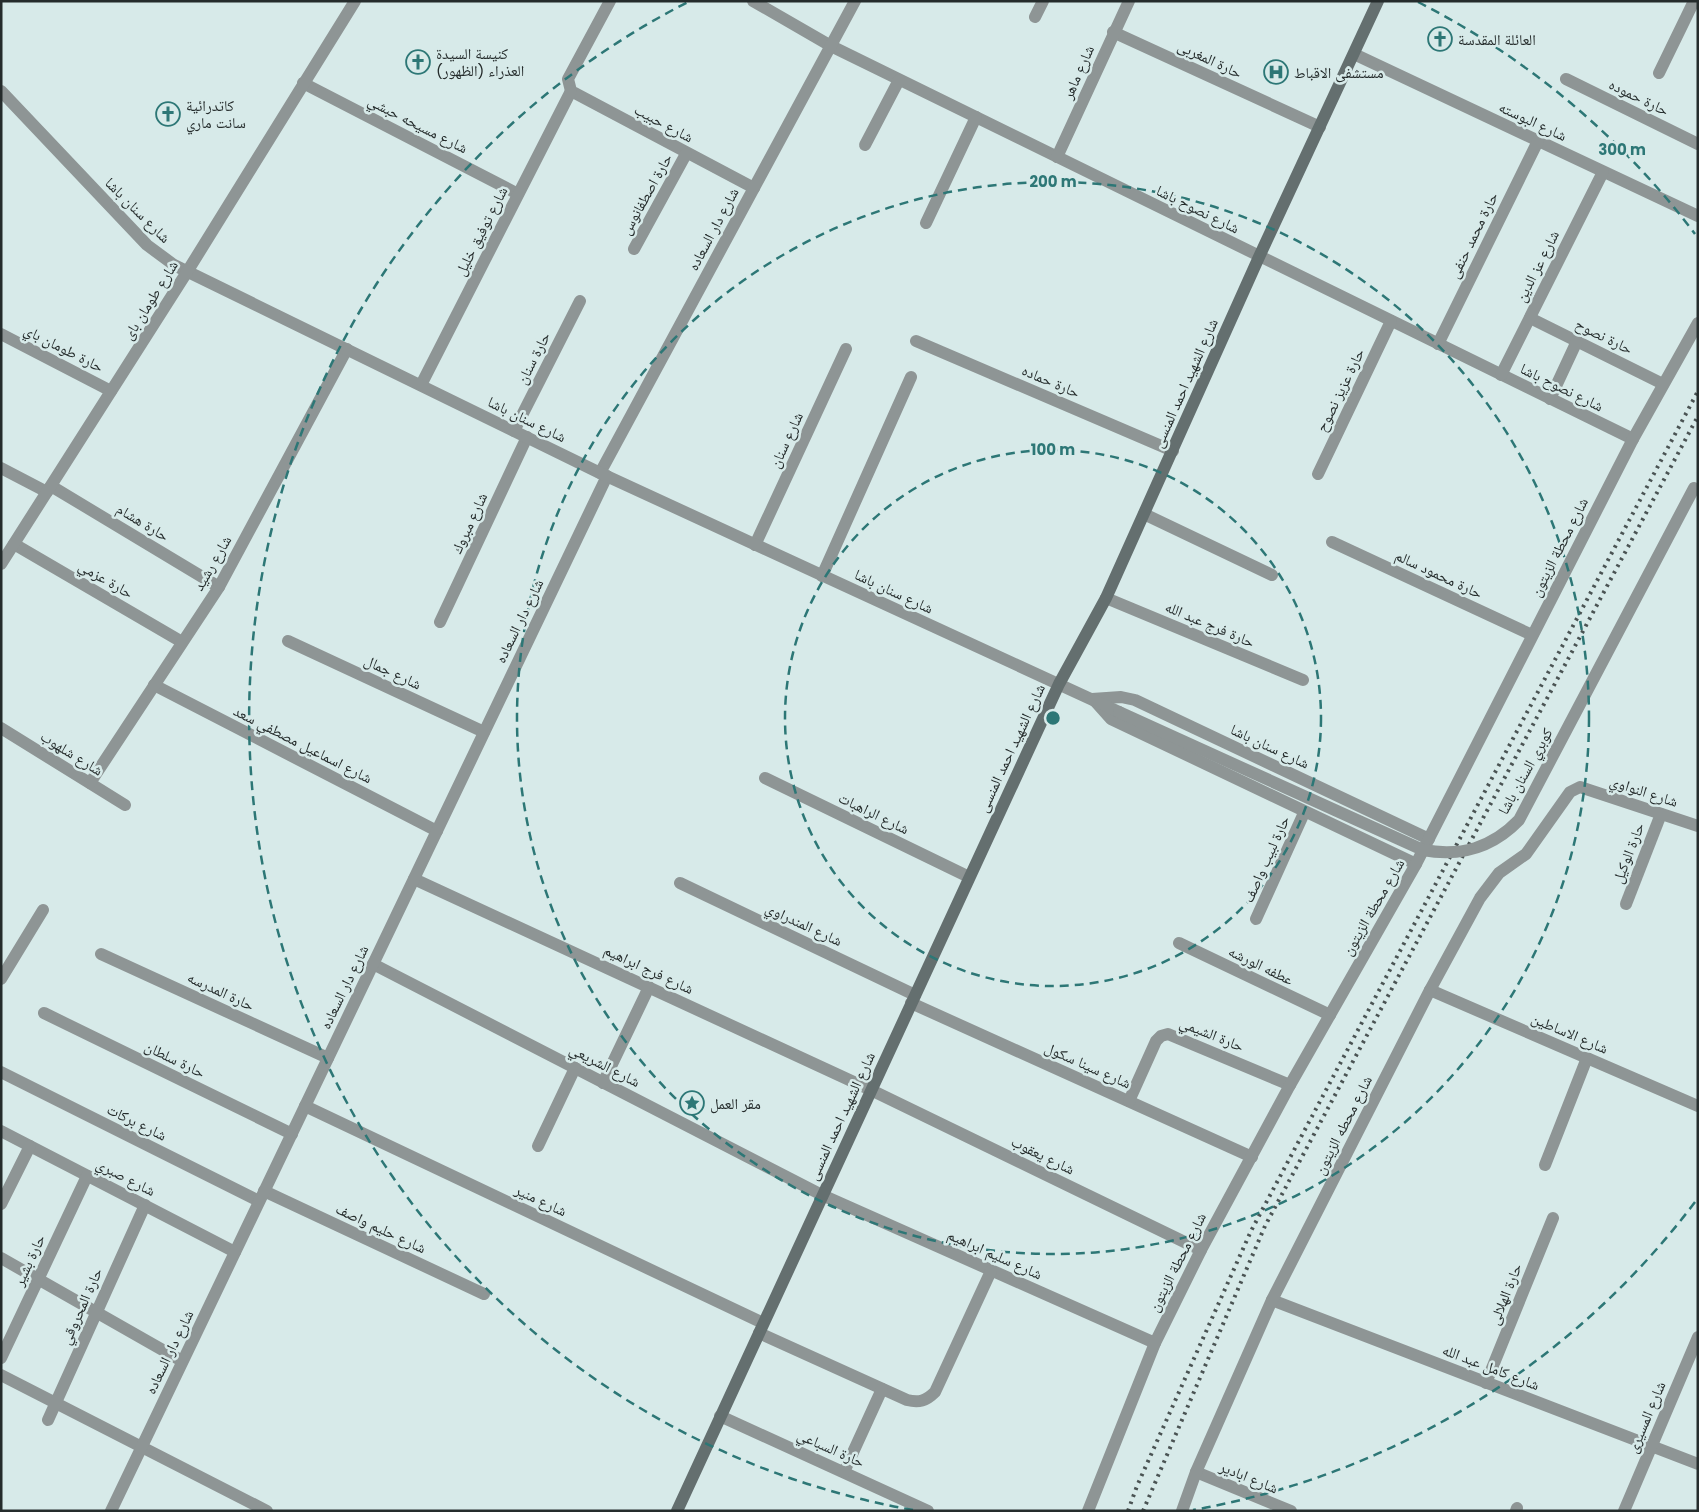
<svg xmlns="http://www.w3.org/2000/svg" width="1699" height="1512" viewBox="0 0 1699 1512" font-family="Poppins,'Noto Naskh Arabic',sans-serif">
<rect width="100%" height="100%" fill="#d7eae9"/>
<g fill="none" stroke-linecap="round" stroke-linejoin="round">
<!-- minor -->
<g stroke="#8e9595" stroke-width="12">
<polyline points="610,1 568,79 571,91 754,188"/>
<polyline points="753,1 831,46 1633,439"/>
<polyline points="1035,17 1043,1"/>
<polyline points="1113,32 1320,127"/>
<polyline points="1354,54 1698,216"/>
<polyline points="1659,73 1694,1"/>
<polyline points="1566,79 1698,144"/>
<polyline points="303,83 518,194"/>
<polyline points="865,145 899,80"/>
<polyline points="1057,157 1129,1"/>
<polyline points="926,223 976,117"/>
<polyline points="634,249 686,154"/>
<polyline points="1530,318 1663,384"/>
<polyline points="1,334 111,391"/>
<polyline points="916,341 1173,451"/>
<polyline points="1438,344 1538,141"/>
<polyline points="1501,375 1603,172"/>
<polyline points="421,385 571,91"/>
<polyline points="1550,399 1577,341"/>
<polyline points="514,431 580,301"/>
<polyline points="1,468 47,492"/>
<polyline points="600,473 855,1"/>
<polyline points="1318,474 1391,321"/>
<polyline points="51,486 219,587"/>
<polyline points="1144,514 1272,575"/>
<polyline points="1332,542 1532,635"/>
<polyline points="14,544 182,642"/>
<polyline points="755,545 846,349"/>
<polyline points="822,576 911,377"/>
<polyline points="1106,598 1303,680"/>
<polyline points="440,622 527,437"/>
<polyline points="288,641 484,732"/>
<polyline points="154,685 437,831"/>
<polyline points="1092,699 1121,697 1135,700 1429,839"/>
<polyline points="1094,700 1111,719 1416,864"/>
<polyline points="1,728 125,805"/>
<polyline points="765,778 969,877"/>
<polyline points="90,783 219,587 347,349"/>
<polyline points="414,879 871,1090 1201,1250"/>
<polyline points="680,883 915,995"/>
<polyline points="1626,904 1661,814"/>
<polyline points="1256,919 1304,813"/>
<polyline points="1179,943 1330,1015"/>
<polyline points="101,954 328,1058"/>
<polyline points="373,964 822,1195 1155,1343"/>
<polyline points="1,979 43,910"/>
<polyline points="1430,990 1698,1106"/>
<polyline points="911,1003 1252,1157"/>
<polyline points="44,1013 292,1134"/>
<polyline points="1,1072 259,1201"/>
<polyline points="603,1083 649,987"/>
<polyline points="1129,1101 1156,1041 1161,1036 1168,1034 1290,1085"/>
<polyline points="305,1106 763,1323"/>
<polyline points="1,1131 235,1252"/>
<polyline points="538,1146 575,1068"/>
<polyline points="1545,1165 1587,1058"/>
<polyline points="264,1191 484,1294"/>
<polyline points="1,1204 30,1146"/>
<polyline points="1,1258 182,1361"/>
<polyline points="1272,1300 1698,1464"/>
<path d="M 759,1333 L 907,1400 C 919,1403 926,1401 935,1392 L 991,1271"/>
<polyline points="1,1358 87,1176"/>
<polyline points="1,1375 267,1511"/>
<polyline points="1486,1383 1553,1218"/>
<polyline points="720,1416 928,1511"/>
<polyline points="48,1420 145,1205"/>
<polyline points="844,1472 882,1389"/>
<polyline points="1196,1472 1291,1511"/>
<polyline points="111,1511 607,476"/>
<polyline points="1182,1511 1196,1472 1272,1300 1430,990 1480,898 1499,873 1526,854 1570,792 1580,787 1698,826"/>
<polyline points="1516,1511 1517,1508"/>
<polyline points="1624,1511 1698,1337"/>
</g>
<!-- tertiary -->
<g stroke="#8e9595" stroke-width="12">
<polyline points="1,91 147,245 174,265 600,473 1119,712"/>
<polyline points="1,564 187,272 355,1"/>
<polyline points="1088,1511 1155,1343 1201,1250 1290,1085 1416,864 1633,439 1698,323"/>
</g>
<!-- secondary -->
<polyline stroke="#646f6f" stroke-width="12" points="677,1511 1059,684 1106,598 1259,257 1378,1"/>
<!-- rail -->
<g stroke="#4a5353" stroke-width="4" stroke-dasharray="2.5 5" stroke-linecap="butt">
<polyline points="1128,1511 1137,1486 1251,1231 1698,391"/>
<polyline points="1143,1511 1265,1226 1698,416"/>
</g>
<!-- tertiary-bridge -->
<path stroke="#8e9595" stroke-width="12" d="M 1119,712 L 1423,850 C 1461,857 1492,848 1519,820 L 1694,488"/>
</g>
<!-- distance rings -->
<g fill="none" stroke="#2d7776" stroke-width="2.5" stroke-dasharray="9 6">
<circle cx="1053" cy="718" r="268"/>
<circle cx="1053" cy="718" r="536"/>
<path d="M1695 1202A804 804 0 0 1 1193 1510M913 1510A804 804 0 0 1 688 2M1418 2A804 804 0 0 1 1695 234"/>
</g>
<!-- icons -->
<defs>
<g id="church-ring" transform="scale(1.25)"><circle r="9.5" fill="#d7eae9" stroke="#2d7776" stroke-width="1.5"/><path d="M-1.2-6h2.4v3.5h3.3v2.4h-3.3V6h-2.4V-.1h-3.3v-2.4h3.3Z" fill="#2d7776"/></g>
<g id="hospital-ring" transform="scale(1.25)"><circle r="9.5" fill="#d7eae9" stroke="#2d7776" stroke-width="1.5"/><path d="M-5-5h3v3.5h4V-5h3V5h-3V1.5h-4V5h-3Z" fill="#2d7776"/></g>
<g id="sight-ring" transform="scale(1.25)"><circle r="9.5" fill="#d7eae9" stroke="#2d7776" stroke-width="1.5"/><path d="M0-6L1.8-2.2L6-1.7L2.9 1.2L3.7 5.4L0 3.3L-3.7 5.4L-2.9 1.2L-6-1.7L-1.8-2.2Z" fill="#2d7776"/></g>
</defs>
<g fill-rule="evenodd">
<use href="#church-ring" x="1440" y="39"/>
<use href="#church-ring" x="418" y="62"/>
<use href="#hospital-ring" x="1276" y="72"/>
<use href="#church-ring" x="168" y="114"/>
<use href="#sight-ring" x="692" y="1103"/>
</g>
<g text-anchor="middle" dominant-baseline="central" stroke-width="5" stroke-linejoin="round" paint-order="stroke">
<!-- poi labels -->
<g font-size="15" fill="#252c2c" stroke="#d7eae9" text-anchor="start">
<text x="1458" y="39">العائلة المقدسة</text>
<text x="436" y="53">كنيسة السيدة<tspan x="436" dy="17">العذراء (الظهور)</tspan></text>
<text x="1294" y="72">مستشفى الاقباط</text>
<text x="186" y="105">كاتدرائية<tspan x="186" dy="17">سانت ماري</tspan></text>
<text x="710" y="1103">مقر العمل</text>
</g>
<!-- street labels -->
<g font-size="15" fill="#252c2c" stroke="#d7eae9">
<text transform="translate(1210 59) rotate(25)">حارة المغربى</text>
<text transform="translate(1078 72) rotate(-66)">شارع ماهر</text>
<text transform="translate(1639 97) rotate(26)">حارة حموده</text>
<text transform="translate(1533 121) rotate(25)">شارع البوسته</text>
<text transform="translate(664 123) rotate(28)">شارع حبيب</text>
<text transform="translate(418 124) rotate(27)">شارع مسيحه حبشي</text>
<text transform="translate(646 194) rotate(-61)">حارة اصطفانوس</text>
<text transform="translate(1198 209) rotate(26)">شارع نصوح باشا</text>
<text transform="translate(138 210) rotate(45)">شارع سنان باشا</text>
<text transform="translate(713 229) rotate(-62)">شارع دار السعاده</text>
<text transform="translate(481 231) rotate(-63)">شارع توفيق خليل</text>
<text transform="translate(1473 235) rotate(-64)">حارة محمد حنفى</text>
<text transform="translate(1537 266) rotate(-63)">شارع عز الدين</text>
<text transform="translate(150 300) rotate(-58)">شارع طومان باى</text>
<text transform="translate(1604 336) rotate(26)">حارة نصوح</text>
<text transform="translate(64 348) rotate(27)">حارة طومان باي</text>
<text transform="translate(533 358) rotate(-63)">حارة سنان</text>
<text transform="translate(1051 381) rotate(23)">حارة حماده</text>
<text transform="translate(1185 383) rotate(-66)">شارع الشهيد احمد المنسى</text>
<text transform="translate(1562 387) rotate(26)">شارع نصوح باشا</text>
<text transform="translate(1340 390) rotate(-64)">حارة عزيز نصوح</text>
<text transform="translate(527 419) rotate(26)">شارع سنان باشا</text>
<text transform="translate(786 440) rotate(-65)">شارع سنان</text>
<text transform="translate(143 522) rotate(31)">حارة هشام</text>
<text transform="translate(469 523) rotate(-65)">شارع مبروك</text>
<text transform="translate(1559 547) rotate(-63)">شارع محطة الزيتون</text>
<text transform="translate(212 563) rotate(-60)">شارع رشيد</text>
<text transform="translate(1439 574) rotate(25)">حارة محمود سالم</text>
<text transform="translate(106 579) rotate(30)">حارة عزمي</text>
<text transform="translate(894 591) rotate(25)">شارع سنان باشا</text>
<text transform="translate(519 621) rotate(-64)">شارع دار السعاده</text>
<text transform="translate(1210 624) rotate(23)">حارة فرج عبد الله</text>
<text transform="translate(393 672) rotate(25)">شارع جمال</text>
<text transform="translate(303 744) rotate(27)">شارع اسماعيل مصطفي سعد</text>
<text transform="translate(1270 746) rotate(25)">شارع سنان باشا</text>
<text transform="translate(1011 748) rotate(-65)">شارع الشهيد احمد المنسى</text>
<text transform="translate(72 753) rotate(32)">شارع شلهوب</text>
<text transform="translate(1525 771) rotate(-61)">كوبري السنان باشا</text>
<text transform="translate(1644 791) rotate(18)">شارع النواوي</text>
<text transform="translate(874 813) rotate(26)">شارع الراهبات</text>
<text transform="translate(1628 853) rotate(-69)">حارة الوكيل</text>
<text transform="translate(1266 859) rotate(-66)">حارة لبيب واصف</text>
<text transform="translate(1373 907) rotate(-60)">شارع محطة الزيتون</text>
<text transform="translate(804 924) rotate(25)">شارع المندراوي</text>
<text transform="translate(1261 965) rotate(26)">عطفه الورشه</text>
<text transform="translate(649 969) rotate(25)">شارع فرج ابراهيم</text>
<text transform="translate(344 987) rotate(-64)">شارع دار السعاده</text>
<text transform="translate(221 991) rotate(25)">حارة المدرسه</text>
<text transform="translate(1570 1033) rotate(23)">شارع الاساطين</text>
<text transform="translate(1212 1034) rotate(22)">حارة الشيمي</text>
<text transform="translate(175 1059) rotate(26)">حارة سلطان</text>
<text transform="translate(605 1065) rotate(27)">شارع الشريعي</text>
<text transform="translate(1088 1065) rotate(24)">شارع سينا سكول</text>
<text transform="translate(841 1116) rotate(-65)">شارع الشهيد احمد المنسى</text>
<text transform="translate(137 1122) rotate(26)">شارع بركات</text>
<text transform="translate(1343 1125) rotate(-63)">شارع محطه الزيتون</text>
<text transform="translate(1043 1155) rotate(26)">شارع يعقوب</text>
<text transform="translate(126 1177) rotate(27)">شارع صبري</text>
<text transform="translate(541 1200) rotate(25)">شارع منير</text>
<text transform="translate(381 1228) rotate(25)">شارع حليم واصف</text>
<text transform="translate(995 1254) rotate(24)">شارع سليم ابراهيم</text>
<text transform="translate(29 1260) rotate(-65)">حارة بشير</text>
<text transform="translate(1177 1262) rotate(-63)">شارع محطة الزيتون</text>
<text transform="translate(1505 1294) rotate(-68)">حارة الهلالى</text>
<text transform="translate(81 1306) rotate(-66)">حارة المحروقي</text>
<text transform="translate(169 1352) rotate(-64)">شارع دار السعاده</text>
<text transform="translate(1491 1367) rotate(21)">شارع كامل عبد الله</text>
<text transform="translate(1646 1417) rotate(-67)">شارع المسيرى</text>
<text transform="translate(831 1448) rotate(24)">حارة السباعي</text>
<text transform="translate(1249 1477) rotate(22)">شارع ابادير</text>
</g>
</g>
<circle cx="1053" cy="718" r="8" fill="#2d7776" stroke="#d7eae9" stroke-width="2.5"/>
<g font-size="15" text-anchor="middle" font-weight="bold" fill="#2d7776" stroke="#d7eae9" stroke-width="5" stroke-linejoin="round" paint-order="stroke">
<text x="1622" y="155">300 m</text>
<text x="1053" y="187">200 m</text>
<text x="1053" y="455">100 m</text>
</g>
<!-- border -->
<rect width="1699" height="1512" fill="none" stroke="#252c2c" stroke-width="5"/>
</svg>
